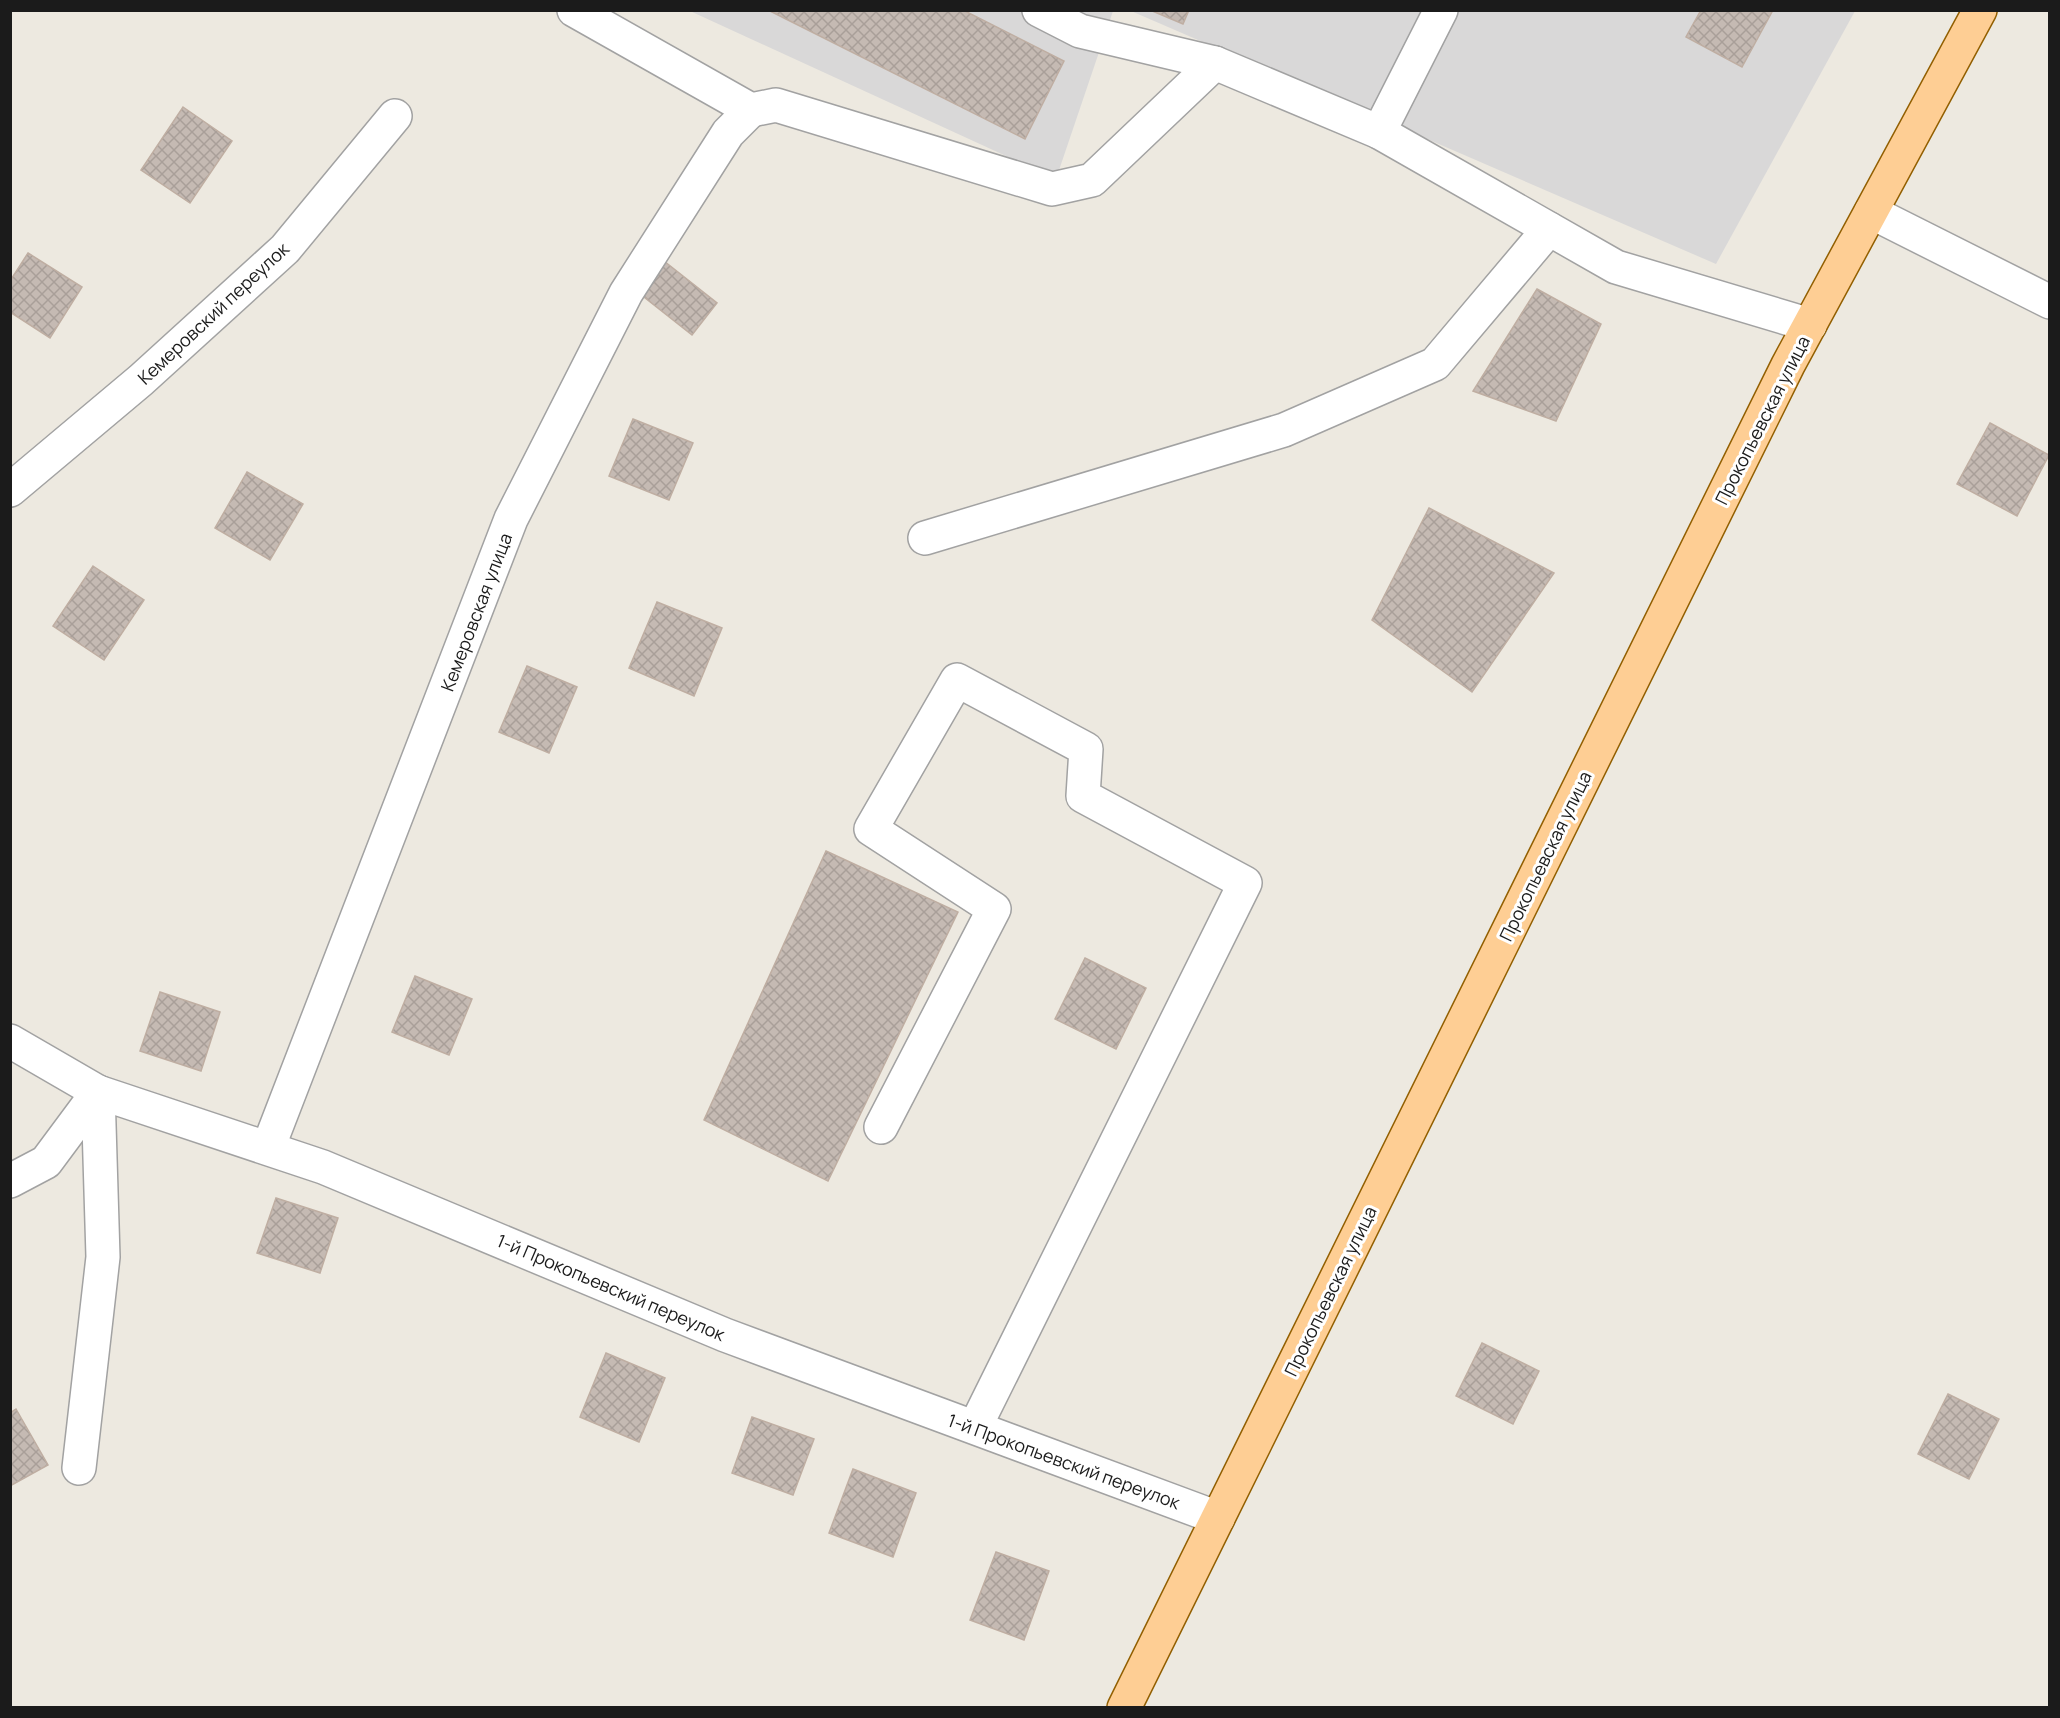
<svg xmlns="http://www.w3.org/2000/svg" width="2060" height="1718" viewBox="0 0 2060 1718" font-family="Manrope,sans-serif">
<defs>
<pattern id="building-cross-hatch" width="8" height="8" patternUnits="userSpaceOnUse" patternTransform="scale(1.5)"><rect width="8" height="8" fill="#c5bab3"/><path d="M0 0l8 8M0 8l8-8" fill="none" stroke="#a99f99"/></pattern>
</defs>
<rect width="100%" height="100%" fill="#ede9e0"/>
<!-- residential -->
<g fill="#d9d8d8">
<polygon points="690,11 1113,11 1056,179"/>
<polygon points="1131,11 1855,11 1716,264"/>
</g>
<!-- building -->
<g fill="url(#building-cross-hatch)" stroke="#bfaea2" stroke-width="1.5">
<polygon points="768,10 963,10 1064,61 1025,139"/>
<polygon points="1150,10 1189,10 1183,24"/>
<polygon points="1701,10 1773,10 1742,67 1686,37"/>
<polygon points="183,107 232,141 190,203 141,170"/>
<polygon points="28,253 82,287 50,338 10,312 10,281"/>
<polygon points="664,261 717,303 692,335 639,293"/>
<polygon points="1537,289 1601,324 1556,421 1473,391"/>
<polygon points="633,419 693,443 669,500 609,476"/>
<polygon points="1990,423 2049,455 2017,516 1957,484"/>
<polygon points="247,472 303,504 270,560 215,528"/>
<polygon points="1429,508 1554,573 1472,692 1372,620"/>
<polygon points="93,566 144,600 104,660 53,626"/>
<polygon points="657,602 722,628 694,696 629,668"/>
<polygon points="527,666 577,687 549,753 499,732"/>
<polygon points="826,851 958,912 828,1181 704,1120"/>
<polygon points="1085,958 1146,988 1116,1049 1055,1019"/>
<polygon points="415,976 472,999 449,1055 392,1032"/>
<polygon points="160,992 220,1012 201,1071 140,1051"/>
<polygon points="276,1198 338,1218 320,1273 257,1253"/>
<polygon points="1482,1343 1539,1371 1513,1424 1456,1396"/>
<polygon points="606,1353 665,1378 639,1442 580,1417"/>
<polygon points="1948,1394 1999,1419 1969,1479 1918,1454"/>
<polygon points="16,1409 48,1465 10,1486 10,1413"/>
<polygon points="752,1417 814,1439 793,1495 732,1473"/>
<polygon points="853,1469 916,1493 893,1557 829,1533"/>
<polygon points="996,1552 1049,1571 1024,1640 970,1620"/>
</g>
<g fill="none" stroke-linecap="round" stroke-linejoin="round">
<!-- minor casing -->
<g stroke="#a2a2a2" stroke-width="36">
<g id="minor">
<polyline points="574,10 751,110 776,105 1052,189 1092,180 1215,63"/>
<polyline points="1039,10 1080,31 1215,63 1379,132 1616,267 1810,325"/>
<polyline points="1379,132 1441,10"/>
<polyline points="1871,212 2050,302"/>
<polyline points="10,490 141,380 285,249 395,116"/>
<polyline points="925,538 1284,430 1435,364 1549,229"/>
<polyline points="10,1041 98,1092 323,1167 725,1335 1218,1518"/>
<polyline points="881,1127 994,909 871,829 957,680 1086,749 1083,796 1245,883 975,1427"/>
<polyline points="268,1148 511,519 626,293 728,133 751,110"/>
<polyline points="10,1181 46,1162 98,1092"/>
<polyline points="79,1468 103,1257 98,1092"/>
</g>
</g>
<!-- major casing -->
<g stroke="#925f00" stroke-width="36">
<polyline id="major" points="1124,1708 1788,365 1980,10"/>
</g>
<!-- minor -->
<use href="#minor" stroke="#fff" stroke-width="33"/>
<!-- major -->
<use href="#major" stroke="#fece94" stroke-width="33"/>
</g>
<g text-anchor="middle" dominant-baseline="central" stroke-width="6" stroke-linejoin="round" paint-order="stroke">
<!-- street labels -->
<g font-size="18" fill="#1b1b1b" stroke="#fff">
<text transform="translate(213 313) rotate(-43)">Кемеровский переулок</text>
<text transform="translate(1762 420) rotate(-63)">Прокопьевская улица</text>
<text transform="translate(476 612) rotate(-69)">Кемеровская улица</text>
<text transform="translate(1545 856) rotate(-64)">Прокопьевская улица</text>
<text transform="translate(611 1287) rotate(23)">1-й Прокопьевский переулок</text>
<text transform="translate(1330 1291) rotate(-64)">Прокопьевская улица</text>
<text transform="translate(1064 1461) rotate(20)">1-й Прокопьевский переулок</text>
</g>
</g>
<!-- border -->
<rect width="2060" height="1718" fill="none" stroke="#1b1b1b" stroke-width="24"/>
</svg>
